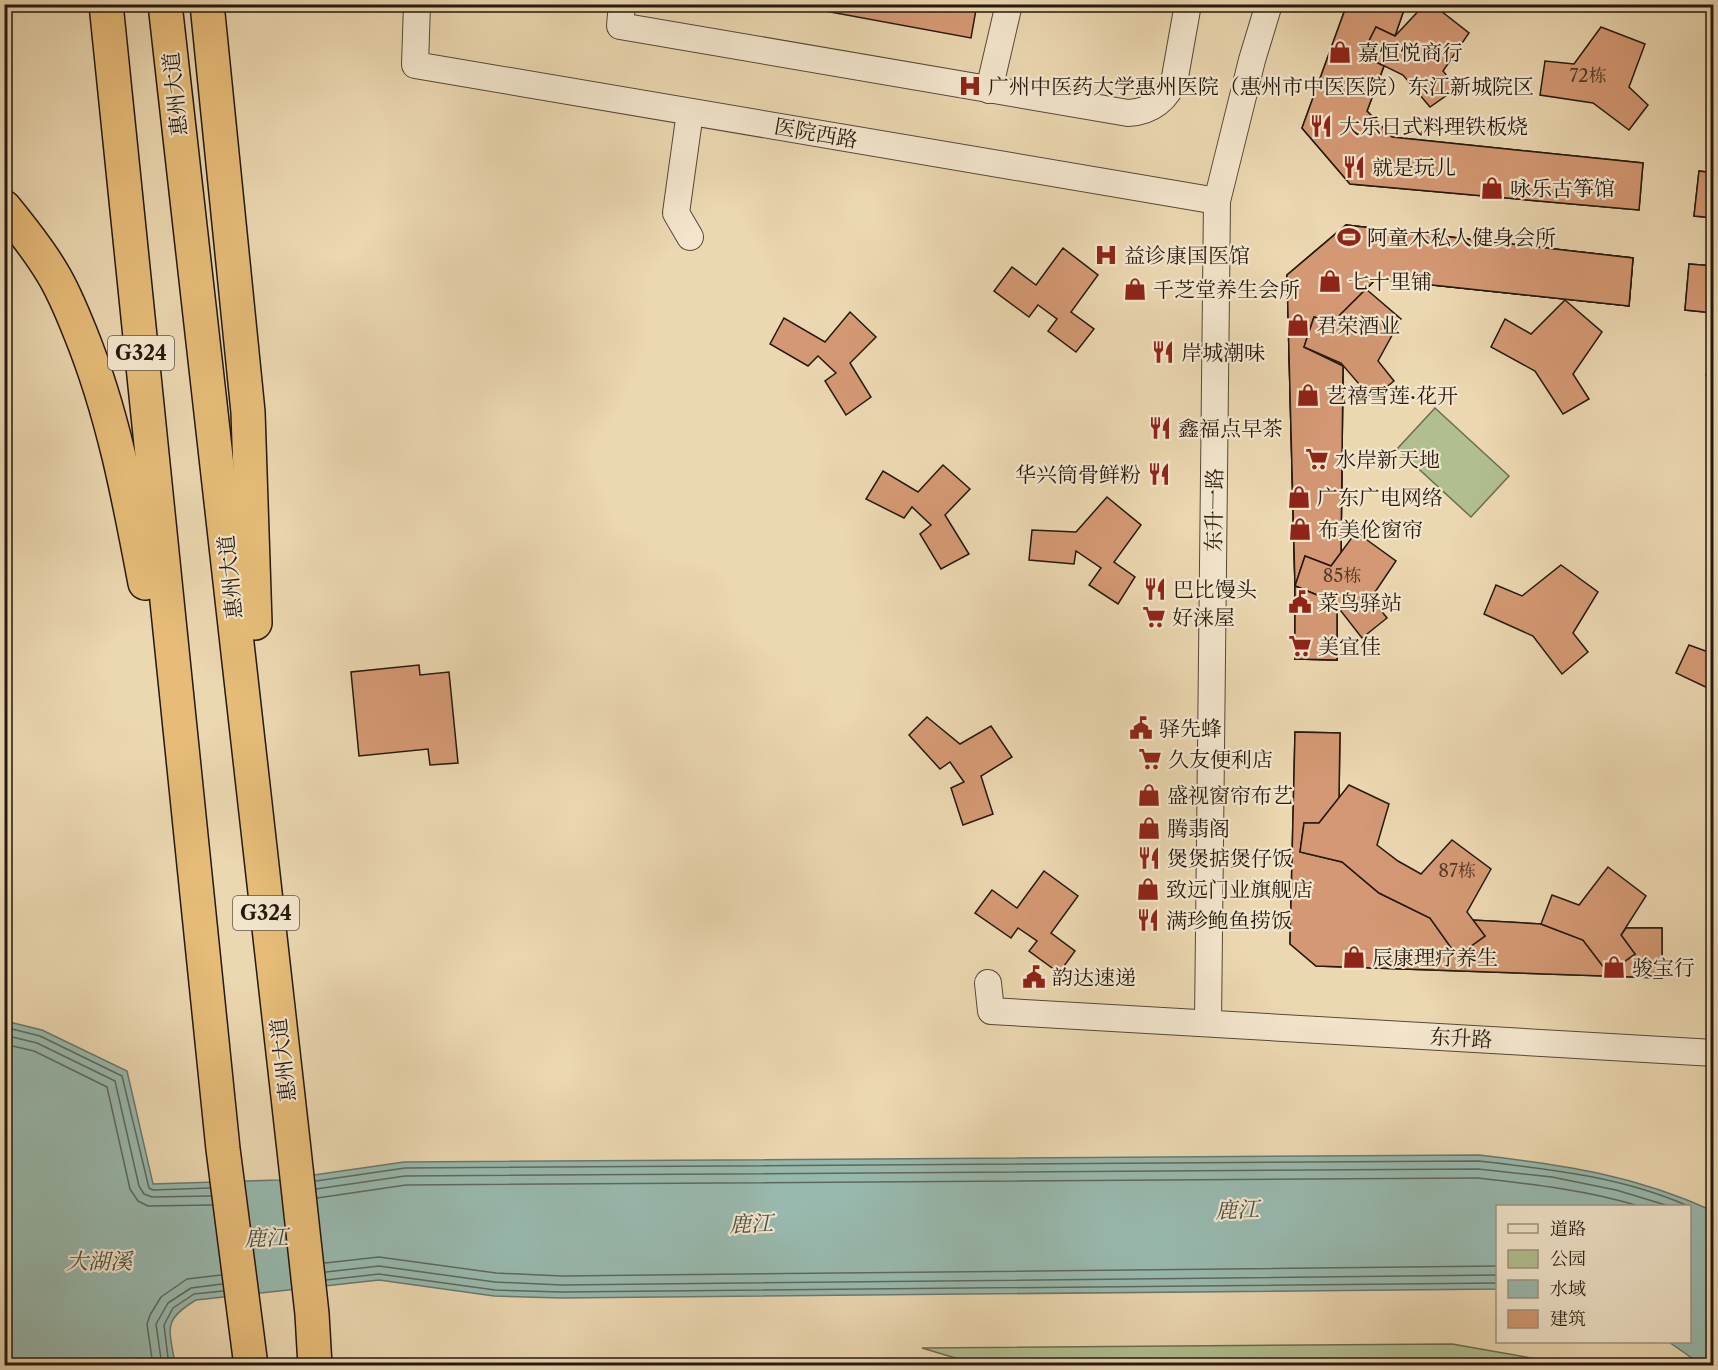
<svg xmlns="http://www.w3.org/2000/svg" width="1718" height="1370" viewBox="0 0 1718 1370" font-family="'Libre Caslon Text','Noto Serif SC',serif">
<rect width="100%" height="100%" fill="#ebd7b0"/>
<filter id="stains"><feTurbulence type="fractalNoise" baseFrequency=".00333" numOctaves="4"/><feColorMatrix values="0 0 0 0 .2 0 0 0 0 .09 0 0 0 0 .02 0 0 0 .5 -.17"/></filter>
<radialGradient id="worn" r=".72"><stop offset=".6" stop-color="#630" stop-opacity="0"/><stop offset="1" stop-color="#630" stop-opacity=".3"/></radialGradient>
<!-- green -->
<g fill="#b1bf90" stroke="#6b6c50" stroke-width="1.5">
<polygon points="1435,408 1509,476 1471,517 1397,449"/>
<polygon points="1452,1344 1571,1365 982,1366 922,1348"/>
</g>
<!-- water -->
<path fill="#98b9ae" stroke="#6a796e" stroke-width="1.5" d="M 5,1021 L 42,1030 L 127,1071 L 153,1184 L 279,1180 L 404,1162 L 1479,1155 C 1565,1165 1634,1175 1713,1211 L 1713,1365 L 1702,1365 L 1669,1342 L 1690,1342 L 1690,1206 L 1498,1206 L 1497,1289 L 561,1298 L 494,1296 L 379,1280 L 196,1300 C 161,1321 170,1329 175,1365 L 5,1366 Z"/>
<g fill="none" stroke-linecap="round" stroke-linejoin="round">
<!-- shore -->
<g stroke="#5e695e" stroke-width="1.5">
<polyline points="4,1027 40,1036 122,1076 149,1188 153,1190 210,1188"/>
<polyline points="4,1035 37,1043 115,1081 139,1186 144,1194 152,1197 211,1196"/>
<polyline points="4,1044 34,1051 107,1087 130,1189 138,1201 148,1206 212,1205"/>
<path d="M 316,1181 L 405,1168 L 1479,1161 C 1549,1169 1623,1177 1688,1206"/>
<polyline points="316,1189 405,1176 1478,1169 1552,1177 1616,1190 1669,1206"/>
<path d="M 317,1198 L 406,1185 L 1478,1178 C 1532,1184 1587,1190 1639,1206"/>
<polyline points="325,1263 379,1257 496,1273 562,1276 1498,1266"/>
<polyline points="326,1272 379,1266 495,1282 562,1285 1498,1275"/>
<polyline points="326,1280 379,1274 495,1290 562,1292 1498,1283"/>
<polyline points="153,1366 147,1324 150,1315 161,1297 187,1279 221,1275"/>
<polyline points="162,1366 156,1324 168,1303 191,1288 222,1284"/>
<polyline points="169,1366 164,1325 173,1308 194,1294 223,1291"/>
</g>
</g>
<!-- building -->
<g fill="#d49974" stroke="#25190f" stroke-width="1.5">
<polygon points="787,4 977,4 971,38"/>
<polygon points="1347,4 1406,4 1395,36 1376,27 1362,55 1384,66 1367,111 1392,137 1643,163 1639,210 1350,184 1302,128"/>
<polygon points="1347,4 1406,4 1395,36 1376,27 1362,55 1384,66 1367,111 1392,137 1643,163 1639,210 1350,184 1302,128"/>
<polygon points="1425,4 1432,4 1469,33 1443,71 1457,88 1430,107 1403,75 1362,55 1376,27 1395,36"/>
<polygon points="1601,27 1645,44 1629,87 1648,105 1629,130 1593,103 1540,95 1545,61 1574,64"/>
<polygon points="1699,171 1714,173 1714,218 1694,216"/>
<polygon points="1699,171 1714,173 1714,218 1694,216"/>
<polygon points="1346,225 1633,258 1629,306 1376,279 1332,323 1314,317 1304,347 1343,366 1341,553 1331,566 1305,556 1295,586 1287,275"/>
<polygon points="1346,225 1633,258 1629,306 1376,279 1332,323 1314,317 1304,347 1343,366 1341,553 1331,566 1305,556 1295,586 1287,275"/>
<polygon points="1346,225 1633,258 1629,306 1376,279 1332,323 1314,317 1304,347 1343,366 1341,553 1331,566 1305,556 1295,586 1287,275"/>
<polygon points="1063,248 1098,275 1071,312 1094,329 1076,352 1048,331 1057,319 1038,305 1029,317 994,291 1012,267 1036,285"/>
<polygon points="1689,264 1714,266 1714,313 1685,310"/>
<polygon points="1689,264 1714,266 1714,313 1685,310"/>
<polygon points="1366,289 1401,319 1378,361 1394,381 1372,399 1341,363 1304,347 1314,317 1332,323"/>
<polygon points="1565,300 1602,332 1573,374 1589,399 1563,414 1535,371 1491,347 1505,319 1531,334"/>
<polygon points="850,312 876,337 850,363 871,397 846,415 825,381 836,373 818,356 808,366 770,344 784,318 825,342"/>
<polygon points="1714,360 1714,379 1706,375"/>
<polygon points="943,465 970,489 945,515 969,554 941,569 920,534 931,525 912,507 904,518 866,499 883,471 918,492"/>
<polygon points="1107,497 1141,525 1114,562 1135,577 1118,604 1089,585 1101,568 1076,551 1074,564 1029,560 1032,530 1076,532"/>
<polygon points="1356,532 1396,561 1371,598 1387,618 1362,638 1334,602 1295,586 1305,556 1331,566"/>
<polygon points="1561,565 1598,592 1573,633 1588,652 1562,674 1533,636 1484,614 1496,585 1522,596"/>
<polygon points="1295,586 1334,602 1337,606 1337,660 1295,659"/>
<polygon points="1295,586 1334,602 1337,606 1337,660 1295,659"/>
<polygon points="1295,586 1334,602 1337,606 1337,660 1295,659"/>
<polygon points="1689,645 1714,654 1714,691 1676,673"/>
<polygon points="419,665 420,675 449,672 458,763 430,765 428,749 359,756 351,672"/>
<polygon points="927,717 960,744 991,726 1012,757 981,776 993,814 963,825 951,788 964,782 950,762 940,769 909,735"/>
<polygon points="1295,732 1340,733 1339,798 1319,823 1304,823 1300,852 1342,862 1379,893 1430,918 1457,956 1485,936 1473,920 1541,924 1583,940 1608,973 1635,954 1621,935 1626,928 1662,928 1662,978 1316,966 1290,944"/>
<polygon points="1295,732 1340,733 1339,798 1319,823 1304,823 1300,852 1342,862 1379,893 1430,918 1457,956 1485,936 1473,920 1541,924 1583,940 1608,973 1635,954 1621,935 1626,928 1662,928 1662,978 1316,966 1290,944"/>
<polygon points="1349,785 1389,804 1377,845 1398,861 1421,874 1452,840 1491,869 1467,912 1485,936 1457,956 1430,918 1379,893 1342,862 1300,852 1304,823 1319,823"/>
<polygon points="1608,867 1646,896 1621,935 1635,954 1608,973 1583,940 1541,924 1552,895 1579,905"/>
<polygon points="1044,871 1078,896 1051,933 1075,951 1059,973 1029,951 1037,941 1018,928 1011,938 975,913 992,890 1017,908"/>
</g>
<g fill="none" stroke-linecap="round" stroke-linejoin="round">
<!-- minor casing -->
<g stroke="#564837" stroke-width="28">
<g id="minor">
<polyline points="417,4 415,65 1217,201"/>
<path d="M 622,4 L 620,26 L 1128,113 C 1151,112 1168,99 1175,77 L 1188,4"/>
<polyline points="989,90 1009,4"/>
<polyline points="690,237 676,213 690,112"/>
<polyline points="988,983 991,1011 1714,1053"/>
<polyline points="1208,1023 1217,201 1252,60 1269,4"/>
</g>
</g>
<!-- highway casing -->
<g stroke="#25190f" stroke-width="36">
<g id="highway">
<polyline points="106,4 223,1149 251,1366"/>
<polyline points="165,4 294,1150 312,1314 315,1366"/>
<polyline points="207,4 248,412 255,623"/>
<path d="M 4,207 C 22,229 39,250 53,274 C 64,292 72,312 80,332 C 113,413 129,498 145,583"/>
</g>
</g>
<!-- minor -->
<use href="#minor" stroke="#f2e5cc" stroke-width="26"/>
<!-- highway -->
<use href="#highway" stroke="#e6bc78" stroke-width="33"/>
</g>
<!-- icons -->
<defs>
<g id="shop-bare" transform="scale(1.8)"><path d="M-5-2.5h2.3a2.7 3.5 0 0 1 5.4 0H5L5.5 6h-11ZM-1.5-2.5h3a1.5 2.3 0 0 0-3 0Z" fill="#8f2418" stroke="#f2e5cc" stroke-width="2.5" paint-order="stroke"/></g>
<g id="hospital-bare" transform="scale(1.8)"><path d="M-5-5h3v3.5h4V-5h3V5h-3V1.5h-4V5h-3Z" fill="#8f2418" stroke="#f2e5cc" stroke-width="2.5" paint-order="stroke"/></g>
<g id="restaurant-bare" transform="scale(1.8)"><path d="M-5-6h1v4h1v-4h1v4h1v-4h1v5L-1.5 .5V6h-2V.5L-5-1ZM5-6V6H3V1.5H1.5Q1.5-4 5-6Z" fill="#8f2418" stroke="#f2e5cc" stroke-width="2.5" paint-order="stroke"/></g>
<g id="stadium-bare" transform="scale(1.8)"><path d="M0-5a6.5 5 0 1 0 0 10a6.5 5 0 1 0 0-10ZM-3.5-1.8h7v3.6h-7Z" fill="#8f2418" stroke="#f2e5cc" stroke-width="2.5" paint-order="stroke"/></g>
<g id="supermarket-bare" transform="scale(1.8)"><path d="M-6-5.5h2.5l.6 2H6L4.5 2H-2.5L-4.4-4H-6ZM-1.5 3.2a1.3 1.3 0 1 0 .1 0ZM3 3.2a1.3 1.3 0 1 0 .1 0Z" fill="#8f2418" stroke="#f2e5cc" stroke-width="2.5" paint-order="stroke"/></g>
<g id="civic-bare" transform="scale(1.8)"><path d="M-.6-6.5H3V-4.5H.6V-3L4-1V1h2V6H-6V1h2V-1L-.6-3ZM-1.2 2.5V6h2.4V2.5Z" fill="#8f2418" stroke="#f2e5cc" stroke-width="2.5" paint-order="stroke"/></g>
</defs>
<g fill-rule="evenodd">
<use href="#shop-bare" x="1340" y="52"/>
<use href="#hospital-bare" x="970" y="86"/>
<use href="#restaurant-bare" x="1321" y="126"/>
<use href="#restaurant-bare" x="1354" y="167"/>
<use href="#shop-bare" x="1492" y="188"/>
<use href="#stadium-bare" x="1349" y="237"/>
<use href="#hospital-bare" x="1106" y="255"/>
<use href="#shop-bare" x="1330" y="281"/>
<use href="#shop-bare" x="1135" y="289"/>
<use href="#shop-bare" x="1298" y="325"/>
<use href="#restaurant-bare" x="1163" y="352"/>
<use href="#shop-bare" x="1308" y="395"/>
<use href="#restaurant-bare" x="1160" y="428"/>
<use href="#supermarket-bare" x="1317" y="459"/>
<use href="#restaurant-bare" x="1159" y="474"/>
<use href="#shop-bare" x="1299" y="497"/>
<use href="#shop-bare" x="1300" y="529"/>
<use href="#restaurant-bare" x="1155" y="589"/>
<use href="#civic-bare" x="1300" y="602"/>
<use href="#supermarket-bare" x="1154" y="617"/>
<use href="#supermarket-bare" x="1300" y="646"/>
<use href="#civic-bare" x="1141" y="728"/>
<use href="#supermarket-bare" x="1150" y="759"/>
<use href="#shop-bare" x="1149" y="795"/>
<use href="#shop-bare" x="1149" y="828"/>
<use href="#restaurant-bare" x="1149" y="858"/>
<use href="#shop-bare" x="1148" y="889"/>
<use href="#restaurant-bare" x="1148" y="920"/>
<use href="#shop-bare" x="1354" y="957"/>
<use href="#shop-bare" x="1614" y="967"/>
<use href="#civic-bare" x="1034" y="977"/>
</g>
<g text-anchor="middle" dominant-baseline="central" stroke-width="4.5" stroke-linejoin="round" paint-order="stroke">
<!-- number labels -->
<g font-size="18" fill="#513928">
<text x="1588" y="76">72栋</text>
<text x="1342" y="576">85栋</text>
<text x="1457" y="871">87栋</text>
</g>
<!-- shield labels -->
<g fill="#f2e5cc" stroke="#625648" stroke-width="1.5">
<rect x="108" y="336" width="66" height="34" rx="4.5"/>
<rect x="233" y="896" width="66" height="34" rx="4.5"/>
</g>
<g font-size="20" font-weight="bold" fill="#25190f">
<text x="141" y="353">G324</text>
<text x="266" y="913">G324</text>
</g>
<!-- poi labels -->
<g font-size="21" fill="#25190f" stroke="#f2e5cc" text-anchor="start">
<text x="1358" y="52">嘉恒悦商行</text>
<text x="988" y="86">广州中医药大学惠州医院（惠州市中医医院）东江新城院区</text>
<text x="1339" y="126">大乐日式料理铁板烧</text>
<text x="1372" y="167">就是玩儿</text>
<text x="1510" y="188">咏乐古筝馆</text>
<text x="1367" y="237">阿童木私人健身会所</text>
<text x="1124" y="255">益诊康国医馆</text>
<text x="1348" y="281">七十里铺</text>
<text x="1153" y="289">千芝堂养生会所</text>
<text x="1316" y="325">君荣酒业</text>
<text x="1181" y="352">岸城潮味</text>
<text x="1326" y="395">艺禧雪莲·花开</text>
<text x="1178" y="428">鑫福点早茶</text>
<text x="1335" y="459">水岸新天地</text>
<text x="1141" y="474" text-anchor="end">华兴筒骨鲜粉</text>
<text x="1317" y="497">广东广电网络</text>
<text x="1318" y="529">布美伦窗帘</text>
<text x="1173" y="589">巴比馒头</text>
<text x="1318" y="602">菜鸟驿站</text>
<text x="1172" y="617">好涞屋</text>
<text x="1318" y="646">美宜佳</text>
<text x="1159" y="728">驿先蜂</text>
<text x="1168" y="759">久友便利店</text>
<text x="1167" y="795">盛视窗帘布艺</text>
<text x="1167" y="828">腾翡阁</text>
<text x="1167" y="858">煲煲掂煲仔饭</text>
<text x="1166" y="889">致远门业旗舰店</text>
<text x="1166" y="920">满珍鲍鱼捞饭</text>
<text x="1372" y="957">辰康理疗养生</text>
<text x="1632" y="967">骏宝行</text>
<text x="1052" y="977">韵达速递</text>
</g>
<!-- street labels -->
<g font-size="21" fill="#25190f" stroke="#f2e5cc">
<text transform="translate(175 94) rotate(-96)">惠州大道</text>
<text transform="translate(816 133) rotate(10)">医院西路</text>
<text transform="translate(1214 510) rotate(-89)">东升一路</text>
<text transform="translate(230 577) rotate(-96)">惠州大道</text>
<text transform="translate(1461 1038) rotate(3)">东升路</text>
<text transform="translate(283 1060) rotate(-97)">惠州大道</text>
</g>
<!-- water labels -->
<g font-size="22" font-style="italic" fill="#4d5147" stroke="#f2e5cc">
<text transform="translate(1237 1210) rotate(-2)">鹿江</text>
<text transform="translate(751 1224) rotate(-2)">鹿江</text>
<text transform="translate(266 1238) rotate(-2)">鹿江</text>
<text x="99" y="1261">大湖溪</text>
</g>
</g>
<!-- margin -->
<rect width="1718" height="1370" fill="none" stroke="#ebd7b0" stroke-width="24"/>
<rect x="6" y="6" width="1706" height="1358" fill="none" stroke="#25190f" stroke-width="3"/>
<rect x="12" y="12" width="1694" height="1346" fill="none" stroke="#25190f" stroke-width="1.5"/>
<!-- legend -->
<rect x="1496" y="1205" width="195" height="138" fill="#f2e5cc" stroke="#a09380" stroke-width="1.5"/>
<rect x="1508" y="1224" width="30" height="9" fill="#f2e5cc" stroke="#a09380" stroke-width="1.5"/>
<text x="1550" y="1235" font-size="18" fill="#25190f">道路</text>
<rect x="1508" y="1250" width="30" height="18" fill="#b1bf90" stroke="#a09380" stroke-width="1.5"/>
<text x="1550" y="1265" font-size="18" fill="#25190f">公园</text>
<rect x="1508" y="1280" width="30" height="18" fill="#98b9ae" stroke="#a09380" stroke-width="1.5"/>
<text x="1550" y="1295" font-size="18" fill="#25190f">水域</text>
<rect x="1508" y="1310" width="30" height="18" fill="#d49974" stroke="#a09380" stroke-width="1.5"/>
<text x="1550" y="1325" font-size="18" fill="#25190f">建筑</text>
<rect width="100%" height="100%" filter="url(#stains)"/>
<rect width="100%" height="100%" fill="url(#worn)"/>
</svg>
